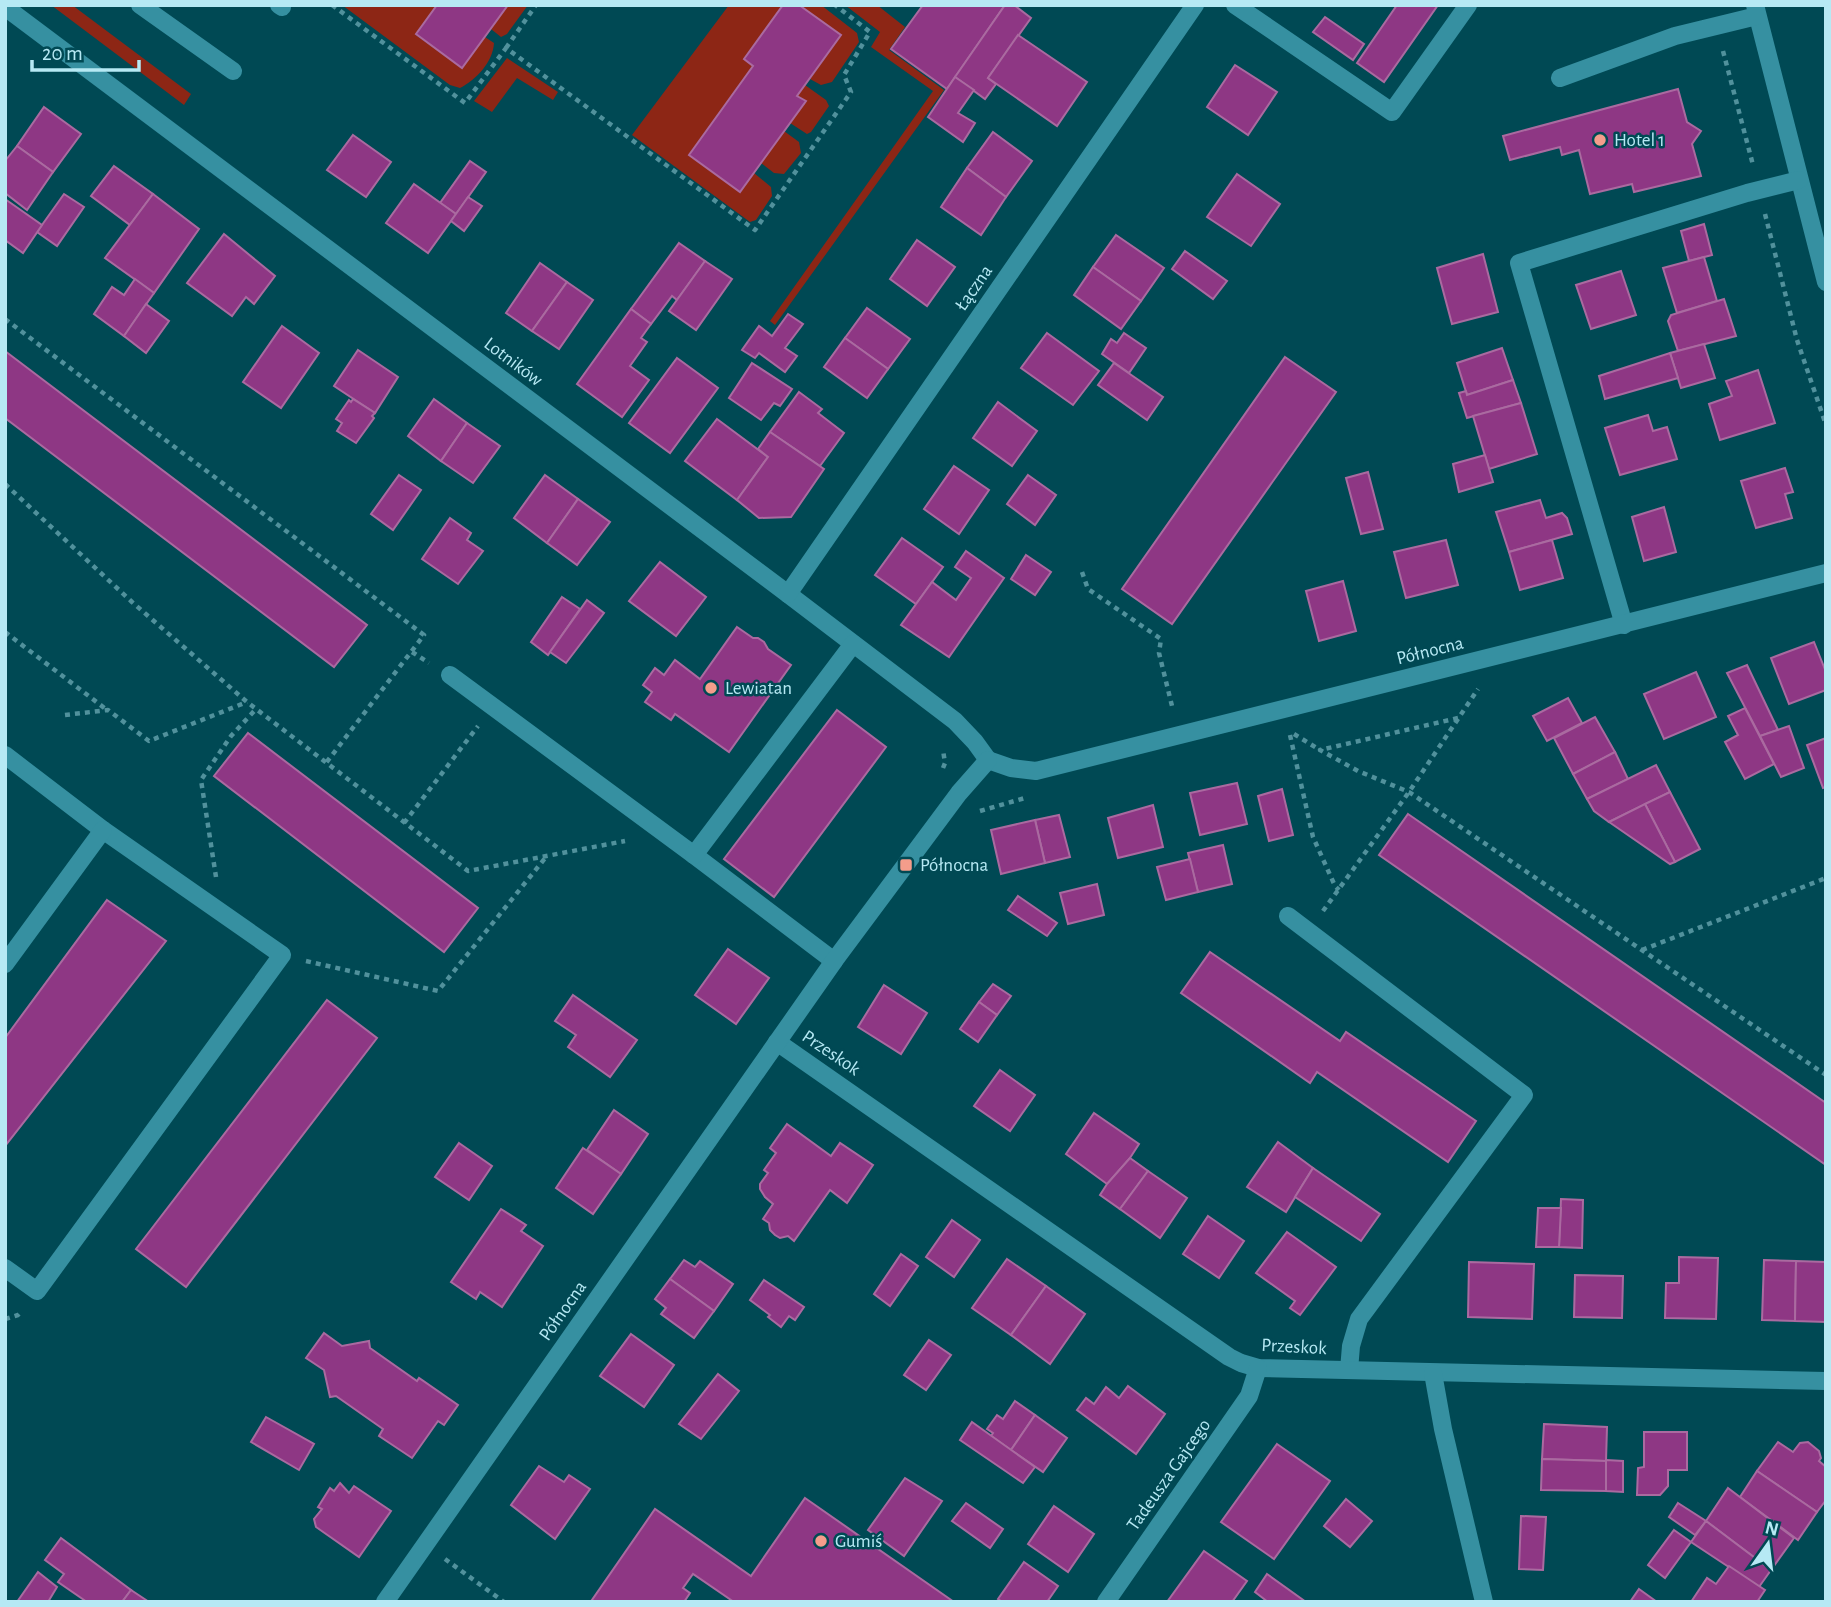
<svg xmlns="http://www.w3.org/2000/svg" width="1831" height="1607" viewBox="0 0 1831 1607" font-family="'Alegreya Sans',sans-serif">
<rect width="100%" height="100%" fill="#004954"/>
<!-- green -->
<g fill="#8d2615">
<polygon points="51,5 72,5 191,94 184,105"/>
<path d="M 342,5 L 437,5 L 416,35 L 462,68 L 485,37 L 494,43 C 493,62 476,80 460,88 L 450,85 Z"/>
<polygon points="508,5 528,5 507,34 501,37 491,29"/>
<polygon points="729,5 783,5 753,66 689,155 740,192 754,173 771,187 772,196 756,220 750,222 632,135"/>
<polygon points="799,5 821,5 857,33 859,42 832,82 821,85 810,79 841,35"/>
<polygon points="845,5 877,5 905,27 889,50 944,90 775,325 770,321 933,91 871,47 880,32"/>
<polygon points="507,58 558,92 553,100 517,78 492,112 474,101"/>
<polygon points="805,85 826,100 829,106 811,132 807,134 790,123 805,101 797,96"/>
<polygon points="784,131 799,142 801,153 784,174 774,173 761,163"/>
</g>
<!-- building -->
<g fill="#8e3784" stroke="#aa6aa0" stroke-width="2">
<polygon points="437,5 508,5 462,68 416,34"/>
<polygon points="783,5 799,5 841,35 797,96 806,101 740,192 689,155 753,66 744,59"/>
<polygon points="923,5 1005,5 947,89 891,49"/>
<polygon points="1005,5 1014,5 1031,18 988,78 996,84 985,99 955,77"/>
<polygon points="1397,5 1438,5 1384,82 1357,63"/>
<polygon points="1325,17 1364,44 1353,60 1313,32"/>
<polygon points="1018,35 1087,82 1057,126 988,78"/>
<polygon points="1235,65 1277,92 1248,135 1207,107"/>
<polygon points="955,77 974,90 958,113 975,123 963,142 928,117"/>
<polygon points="1678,89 1687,122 1701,131 1692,144 1701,176 1634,192 1632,184 1590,194 1579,150 1562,155 1560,147 1510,160 1503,136"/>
<polygon points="44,107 81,134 53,172 17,146"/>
<polygon points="993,132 1032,161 1006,197 967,168"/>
<polygon points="353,135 391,162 366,197 327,170"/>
<polygon points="17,146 53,172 27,210 5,193 5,161"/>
<polygon points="470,161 486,172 456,214 440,203"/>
<polygon points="114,166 153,194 130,225 91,196"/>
<polygon points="967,168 1006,197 981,235 941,207"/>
<polygon points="1237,174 1280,204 1251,246 1207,217"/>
<polygon points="414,184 456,214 428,253 386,223"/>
<polygon points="64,194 84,207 57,246 37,232"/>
<polygon points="153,194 199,229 154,293 105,258"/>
<polygon points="468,197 482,206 464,231 451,221"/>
<polygon points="5,199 42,225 23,253 5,240"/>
<polygon points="1704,224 1712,255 1689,261 1681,231"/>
<polygon points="224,234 275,276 254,304 246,297 232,316 187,283"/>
<polygon points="1116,235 1164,268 1141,301 1093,267"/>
<polygon points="917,240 955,267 927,306 890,279"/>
<polygon points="679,243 705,261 677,300 672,296 651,324 631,309"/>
<polygon points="1185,251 1227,281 1213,299 1172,269"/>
<polygon points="1483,254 1498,312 1452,324 1437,268"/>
<polygon points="1704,257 1717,301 1677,313 1663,268"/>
<polygon points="705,261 732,279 696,330 669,311"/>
<polygon points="540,263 567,282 532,331 506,313"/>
<polygon points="1093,267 1141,301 1121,329 1074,295"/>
<polygon points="1621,271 1636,315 1591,329 1576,285"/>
<polygon points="135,279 154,293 124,336 94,314 112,287 124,295"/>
<polygon points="567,282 593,300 559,349 532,331"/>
<polygon points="1724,299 1736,336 1678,351 1668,321 1671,315"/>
<polygon points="146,304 169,321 146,353 124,336"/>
<polygon points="867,308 910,339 888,369 845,338"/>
<polygon points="631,309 651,324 641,338 647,342 630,366 649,380 622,417 577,384"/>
<polygon points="788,314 803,324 785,348 797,356 785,372 759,353 755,358 742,350 759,326 772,336"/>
<polygon points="282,326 319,353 281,408 243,382"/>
<polygon points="1047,333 1099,371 1073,405 1021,368"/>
<polygon points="1124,333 1146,348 1129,373 1102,354 1111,339 1117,343"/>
<polygon points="845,338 888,369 867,398 824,367"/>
<polygon points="1704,344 1715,378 1681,388 1670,353"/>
<polygon points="1502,348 1513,380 1467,395 1457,363"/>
<polygon points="358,350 398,377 375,413 334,386"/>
<polygon points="5,351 367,625 334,667 5,418"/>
<polygon points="1670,353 1678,378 1605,399 1599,376"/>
<polygon points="1285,357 1336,392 1172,624 1122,589"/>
<polygon points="677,358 718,388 670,453 629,423"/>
<polygon points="752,363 792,389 780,406 774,403 761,420 729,398"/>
<polygon points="1114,363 1163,397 1147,420 1098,385"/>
<polygon points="1758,370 1775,423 1720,440 1709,404 1732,396 1726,381"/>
<polygon points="1513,380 1521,403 1467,418 1459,393 1466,391 1467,395"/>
<polygon points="799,392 822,409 818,413 844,433 820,466 770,432"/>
<polygon points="353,399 375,413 372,416 374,418 356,443 337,431 342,423 336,419 349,400 351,402"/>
<polygon points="434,399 467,423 441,461 408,436"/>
<polygon points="998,402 1037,431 1012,466 973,438"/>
<polygon points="1521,403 1537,454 1489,469 1473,416"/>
<polygon points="1648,415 1653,431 1667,427 1677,459 1620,475 1605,428"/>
<polygon points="717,419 768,457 737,500 685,461"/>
<polygon points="467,423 500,446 473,483 441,461"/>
<polygon points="770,432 824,469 791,517 759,518 737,500 768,457 758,449"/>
<polygon points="1485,455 1493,482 1459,492 1453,464"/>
<polygon points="954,466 989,490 959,534 924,509"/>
<polygon points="1785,468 1793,492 1785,494 1792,518 1756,528 1741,481"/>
<polygon points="1368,472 1383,529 1361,534 1346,478"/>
<polygon points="399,475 421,490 393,530 371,514"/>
<polygon points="545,475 578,499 547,543 514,518"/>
<polygon points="1028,475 1056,495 1035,525 1007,504"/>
<polygon points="578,499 610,522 577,565 547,543"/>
<polygon points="1540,500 1546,518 1562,513 1567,518 1572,534 1509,552 1496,512"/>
<polygon points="1664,507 1676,552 1644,561 1632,517"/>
<polygon points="450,518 471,533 467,540 483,551 458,584 422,559"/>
<polygon points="902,538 943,567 916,604 875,575"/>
<polygon points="1446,540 1458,585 1406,598 1394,552"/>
<polygon points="1552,540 1563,578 1520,590 1509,552"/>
<polygon points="966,551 1004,578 949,657 901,625 932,582 956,600 971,578 955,567"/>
<polygon points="1026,555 1051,572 1035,595 1011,579"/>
<polygon points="660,562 706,597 676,636 629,601"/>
<polygon points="1343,581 1356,631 1319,641 1306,591"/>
<polygon points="562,597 580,609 548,655 531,642"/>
<polygon points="587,600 604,613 566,663 550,652"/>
<polygon points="737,627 753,638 758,638 764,642 768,649 791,665 729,752 675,714 671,720 645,702 652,692 643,685 655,668 664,675 675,660 700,679"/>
<polygon points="1814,642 1826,672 1826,690 1789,704 1771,658"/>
<polygon points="1747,665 1778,730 1760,736 1727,673"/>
<polygon points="1696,672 1716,717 1664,739 1644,694"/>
<polygon points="1568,698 1582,723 1547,741 1533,716"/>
<polygon points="1745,708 1774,764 1745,779 1725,742 1738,735 1728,716"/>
<polygon points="837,710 886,747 774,897 724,859"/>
<polygon points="1595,717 1615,752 1573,774 1554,738"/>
<polygon points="1789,726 1804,768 1781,777 1760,736"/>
<polygon points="248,733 478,908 444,952 214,776"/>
<polygon points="1826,738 1826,787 1823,788 1807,745"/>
<polygon points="1615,752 1628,779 1587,799 1573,774"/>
<polygon points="1656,765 1670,792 1609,822 1594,811 1587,799"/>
<polygon points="1237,783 1247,824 1200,835 1190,793"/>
<polygon points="1282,789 1293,835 1269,841 1258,796"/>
<polygon points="1670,792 1700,849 1675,862 1645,804"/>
<polygon points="1645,804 1675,862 1670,864 1609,822"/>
<polygon points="1153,805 1163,847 1118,858 1108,818"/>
<polygon points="1408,814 1826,1103 1826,1165 1379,855"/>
<polygon points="1059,815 1070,857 1045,863 1035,820"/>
<polygon points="1035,820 1045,863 1001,874 991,830"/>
<polygon points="1223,845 1232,884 1198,892 1188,853"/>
<polygon points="1190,859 1198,892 1166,900 1157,867"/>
<polygon points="1097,884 1104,915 1068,924 1060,893"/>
<polygon points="1018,896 1057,923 1047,936 1008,910"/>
<polygon points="107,900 166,941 5,1146 5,1038"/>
<polygon points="728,949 769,978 736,1024 695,995"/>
<polygon points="1210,952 1340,1041 1346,1032 1476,1121 1448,1162 1317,1072 1310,1083 1181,993"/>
<polygon points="993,984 1011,996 997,1015 979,1002"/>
<polygon points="884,985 927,1013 901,1054 858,1027"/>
<polygon points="573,995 637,1040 610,1077 568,1047 576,1035 555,1021"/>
<polygon points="327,1000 377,1038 186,1287 136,1249"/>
<polygon points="979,1002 997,1015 978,1042 960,1029"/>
<polygon points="1000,1070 1035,1095 1010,1131 974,1106"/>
<polygon points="614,1110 648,1134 621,1174 587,1150"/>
<polygon points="1094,1113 1139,1144 1130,1158 1107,1184 1066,1154"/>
<polygon points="787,1124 831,1156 840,1143 873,1165 847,1203 830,1190 794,1241 788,1236 780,1238 775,1235 770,1230 769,1223 763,1219 773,1204 765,1197 760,1189 760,1184 768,1173 764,1170 776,1153 770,1148"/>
<polygon points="1278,1142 1313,1168 1286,1212 1247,1187"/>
<polygon points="459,1143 492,1166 469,1200 435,1177"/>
<polygon points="583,1148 621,1174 593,1214 556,1188"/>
<polygon points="1130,1158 1148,1171 1120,1209 1100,1195 1107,1184"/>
<polygon points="1313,1168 1380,1214 1361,1241 1295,1197"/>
<polygon points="1148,1171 1187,1198 1160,1238 1120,1209"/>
<polygon points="1561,1199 1583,1200 1582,1248 1559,1247"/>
<polygon points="1538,1208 1561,1208 1559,1247 1536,1247"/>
<polygon points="501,1209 526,1225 521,1231 543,1246 502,1307 480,1292 476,1299 451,1282"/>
<polygon points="1208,1216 1244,1241 1219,1278 1183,1254"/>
<polygon points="952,1220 980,1240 954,1277 926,1257"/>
<polygon points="1287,1232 1336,1267 1300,1315 1290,1308 1295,1301 1256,1273"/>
<polygon points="901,1254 918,1266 890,1306 874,1294"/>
<polygon points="1679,1257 1718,1258 1716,1319 1665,1318 1666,1283 1679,1283"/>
<polygon points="1007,1259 1046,1286 1011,1335 972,1308"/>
<polygon points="684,1260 695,1267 700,1261 733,1284 714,1311 670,1279"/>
<polygon points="1764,1260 1796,1261 1795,1321 1762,1320"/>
<polygon points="1796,1261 1826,1262 1826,1322 1795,1321"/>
<polygon points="1469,1262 1534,1264 1532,1319 1468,1317"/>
<polygon points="1575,1275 1623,1276 1622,1318 1574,1317"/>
<polygon points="670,1279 714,1311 694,1338 661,1314 666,1308 655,1299"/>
<polygon points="764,1280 804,1307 795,1320 789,1316 781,1327 768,1317 770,1315 750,1300"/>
<polygon points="1046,1286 1085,1314 1050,1364 1011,1335"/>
<polygon points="324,1333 342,1346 369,1341 370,1348 417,1381 419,1378 458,1405 444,1425 438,1421 412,1458 379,1436 383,1429 336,1396 330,1397 324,1370 306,1358"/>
<polygon points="631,1334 674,1365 644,1407 600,1376"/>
<polygon points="929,1340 951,1355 926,1390 904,1375"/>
<polygon points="718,1374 739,1391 701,1439 679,1424"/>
<polygon points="1128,1386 1165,1414 1136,1454 1077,1410 1086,1398 1094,1404 1106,1387 1119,1398"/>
<polygon points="1015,1401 1035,1415 1011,1450 991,1436 993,1433 987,1429 997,1415 1003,1419"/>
<polygon points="1035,1415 1067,1438 1043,1472 1011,1450"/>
<polygon points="266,1417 314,1444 299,1470 251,1442"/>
<polygon points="972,1422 1035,1467 1023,1483 960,1440"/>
<polygon points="1544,1424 1607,1427 1606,1461 1542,1459"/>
<polygon points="1644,1432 1687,1432 1687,1470 1668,1470 1668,1486 1660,1495 1637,1495 1638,1468 1644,1467"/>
<polygon points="1778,1442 1793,1452 1800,1443 1808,1442 1819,1451 1821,1458 1819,1461 1826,1467 1826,1500 1817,1512 1757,1471"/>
<polygon points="1277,1444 1330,1481 1274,1559 1221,1522"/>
<polygon points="1542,1459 1606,1461 1606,1491 1541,1490"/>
<polygon points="1606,1460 1623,1461 1623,1492 1606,1491"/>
<polygon points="539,1466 564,1482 569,1475 590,1489 555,1539 511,1505"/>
<polygon points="1757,1471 1817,1512 1798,1540 1740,1497"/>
<polygon points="905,1478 942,1501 904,1556 868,1530"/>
<polygon points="340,1483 349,1493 354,1486 391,1511 359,1557 316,1527 314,1519 322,1509 318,1507 330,1488 334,1491"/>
<polygon points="1728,1488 1794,1538 1771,1570 1706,1521"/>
<polygon points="805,1498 954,1602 734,1602 693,1574 683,1588 690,1593 684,1602 594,1602 592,1600 655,1509 751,1576"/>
<polygon points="1346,1499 1372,1521 1350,1547 1324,1526"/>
<polygon points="966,1503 1003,1529 990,1548 952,1521"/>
<polygon points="1678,1503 1706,1521 1695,1535 1669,1517"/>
<polygon points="1054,1506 1094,1534 1068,1572 1028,1544"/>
<polygon points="1521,1516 1546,1517 1543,1570 1519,1569"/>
<polygon points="1706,1521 1771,1570 1759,1587 1691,1542"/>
<polygon points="1674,1530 1691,1542 1665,1578 1648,1565"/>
<polygon points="61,1538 131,1590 122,1602 87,1602 58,1582 64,1574 45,1560"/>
<polygon points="1204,1551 1247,1581 1232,1602 1167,1602"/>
<polygon points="1024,1562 1058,1586 1047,1602 1002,1602 998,1599"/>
<polygon points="1729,1566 1765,1590 1757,1602 1691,1602 1707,1578 1716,1584"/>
<polygon points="38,1572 57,1587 48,1602 17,1602"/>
<polygon points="1267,1574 1306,1602 1268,1602 1255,1592"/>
<polygon points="1639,1589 1657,1602 1630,1602"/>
<polygon points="131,1590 149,1602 122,1602"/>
</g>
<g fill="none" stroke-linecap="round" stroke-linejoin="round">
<!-- path -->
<g stroke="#51919c" stroke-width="4.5" stroke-dasharray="5 5" stroke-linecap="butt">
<polyline points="332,5 465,103 506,48 755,230 851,92 844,75 870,32 835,5"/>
<polyline points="506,48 536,5"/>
<polyline points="1723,51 1753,165"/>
<polyline points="1765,214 1797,340 1826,425"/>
<polyline points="5,319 424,635 326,763"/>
<polyline points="5,484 132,602 247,702 468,871 625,841"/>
<polyline points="1082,572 1088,589 1161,639 1159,653 1173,710"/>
<polyline points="5,632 107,710"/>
<polyline points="412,652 429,663"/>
<polyline points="65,715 108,710 149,741 247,702"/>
<polyline points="1458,718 1320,750 1358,771 1409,792 1826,1075"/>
<polyline points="1294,734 1320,750"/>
<polyline points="1290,735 1313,837 1335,886 1339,890"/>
<polyline points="943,768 945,763 943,750"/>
<polyline points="980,811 1025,798"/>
<polyline points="404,823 478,726"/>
<polyline points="216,877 201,780 231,736 256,709"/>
<polyline points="1323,911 1409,792 1478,689"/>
<polyline points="1642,950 1826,878"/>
<polyline points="306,961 438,991 546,857"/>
<polyline points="5,1319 18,1315 21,1312"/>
<polyline points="445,1559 504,1602"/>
</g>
<!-- minor -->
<g stroke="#3690a1" stroke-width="18">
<polyline points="140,5 233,71"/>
<polyline points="279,5 282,7"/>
<polyline points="1235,5 1392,112 1468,5"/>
<polyline points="1755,5 1826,282"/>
<polyline points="5,7 788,594 955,721 975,742 988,760"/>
<polyline points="1560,78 1675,36 1757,16"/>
<polyline points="788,594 1195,5"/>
<polyline points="1624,625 1519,263 1747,193 1799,180"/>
<polyline points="450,675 694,855 834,961"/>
<polyline points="5,755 103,830 282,955 37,1291 5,1268"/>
<polyline points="988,760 1011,768 1036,771 1826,573"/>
<polyline points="694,855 853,644"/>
<polyline points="1288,916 1524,1095 1359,1319 1351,1346 1349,1370"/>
<polyline points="5,964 103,830"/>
<polyline points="777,1042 1229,1357 1241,1363 1258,1368 1826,1381"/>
<polyline points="1433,1373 1443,1429 1484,1602"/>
<polyline points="385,1602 834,961 959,793 988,760"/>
<polyline points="1106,1602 1249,1396 1258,1368"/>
</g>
</g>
<!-- markers -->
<g fill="#f49d8b" stroke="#004954" stroke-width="2.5">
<circle cx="1600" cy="140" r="7"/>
<circle cx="711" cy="688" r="7"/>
<rect x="899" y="858" width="14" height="14" rx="3.5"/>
<circle cx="821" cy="1541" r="7"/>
</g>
<g text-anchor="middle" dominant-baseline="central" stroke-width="5" stroke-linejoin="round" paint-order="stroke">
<!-- poi labels -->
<g font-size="19" fill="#b6e9f4" stroke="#004954" text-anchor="start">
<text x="1614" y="140">Hotel 1</text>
<text x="725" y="688">Lewiatan</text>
<text x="920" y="865">Północna</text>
<text x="835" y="1541">Gumiś</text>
</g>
<!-- street labels -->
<g font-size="19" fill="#b6e9f4" stroke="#004954">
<text transform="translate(974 288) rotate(-55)">Łączna</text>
<text transform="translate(513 362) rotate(37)">Lotników</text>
<text transform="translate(1430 651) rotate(-14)">Północna</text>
<text transform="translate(831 1053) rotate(34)">Przeskok</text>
<text transform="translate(563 1311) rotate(-55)">Północna</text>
<text transform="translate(1294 1347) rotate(3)">Przeskok</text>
<text transform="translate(1169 1475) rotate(-55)">Tadeusza Gajcego</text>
</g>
</g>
<!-- border -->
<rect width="1831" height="1607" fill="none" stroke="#b6e9f4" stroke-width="14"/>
<!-- north arrow -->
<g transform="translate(1768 1544) rotate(14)" stroke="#004954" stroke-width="5" paint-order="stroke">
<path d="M0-5L12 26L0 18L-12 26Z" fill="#b6e9f4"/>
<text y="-10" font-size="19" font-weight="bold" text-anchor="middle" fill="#b6e9f4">N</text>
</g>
<!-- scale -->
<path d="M32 60v10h107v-10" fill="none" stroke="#b6e9f4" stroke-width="3.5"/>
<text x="42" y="60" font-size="21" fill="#b6e9f4" stroke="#004954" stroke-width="5" paint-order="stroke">20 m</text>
</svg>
